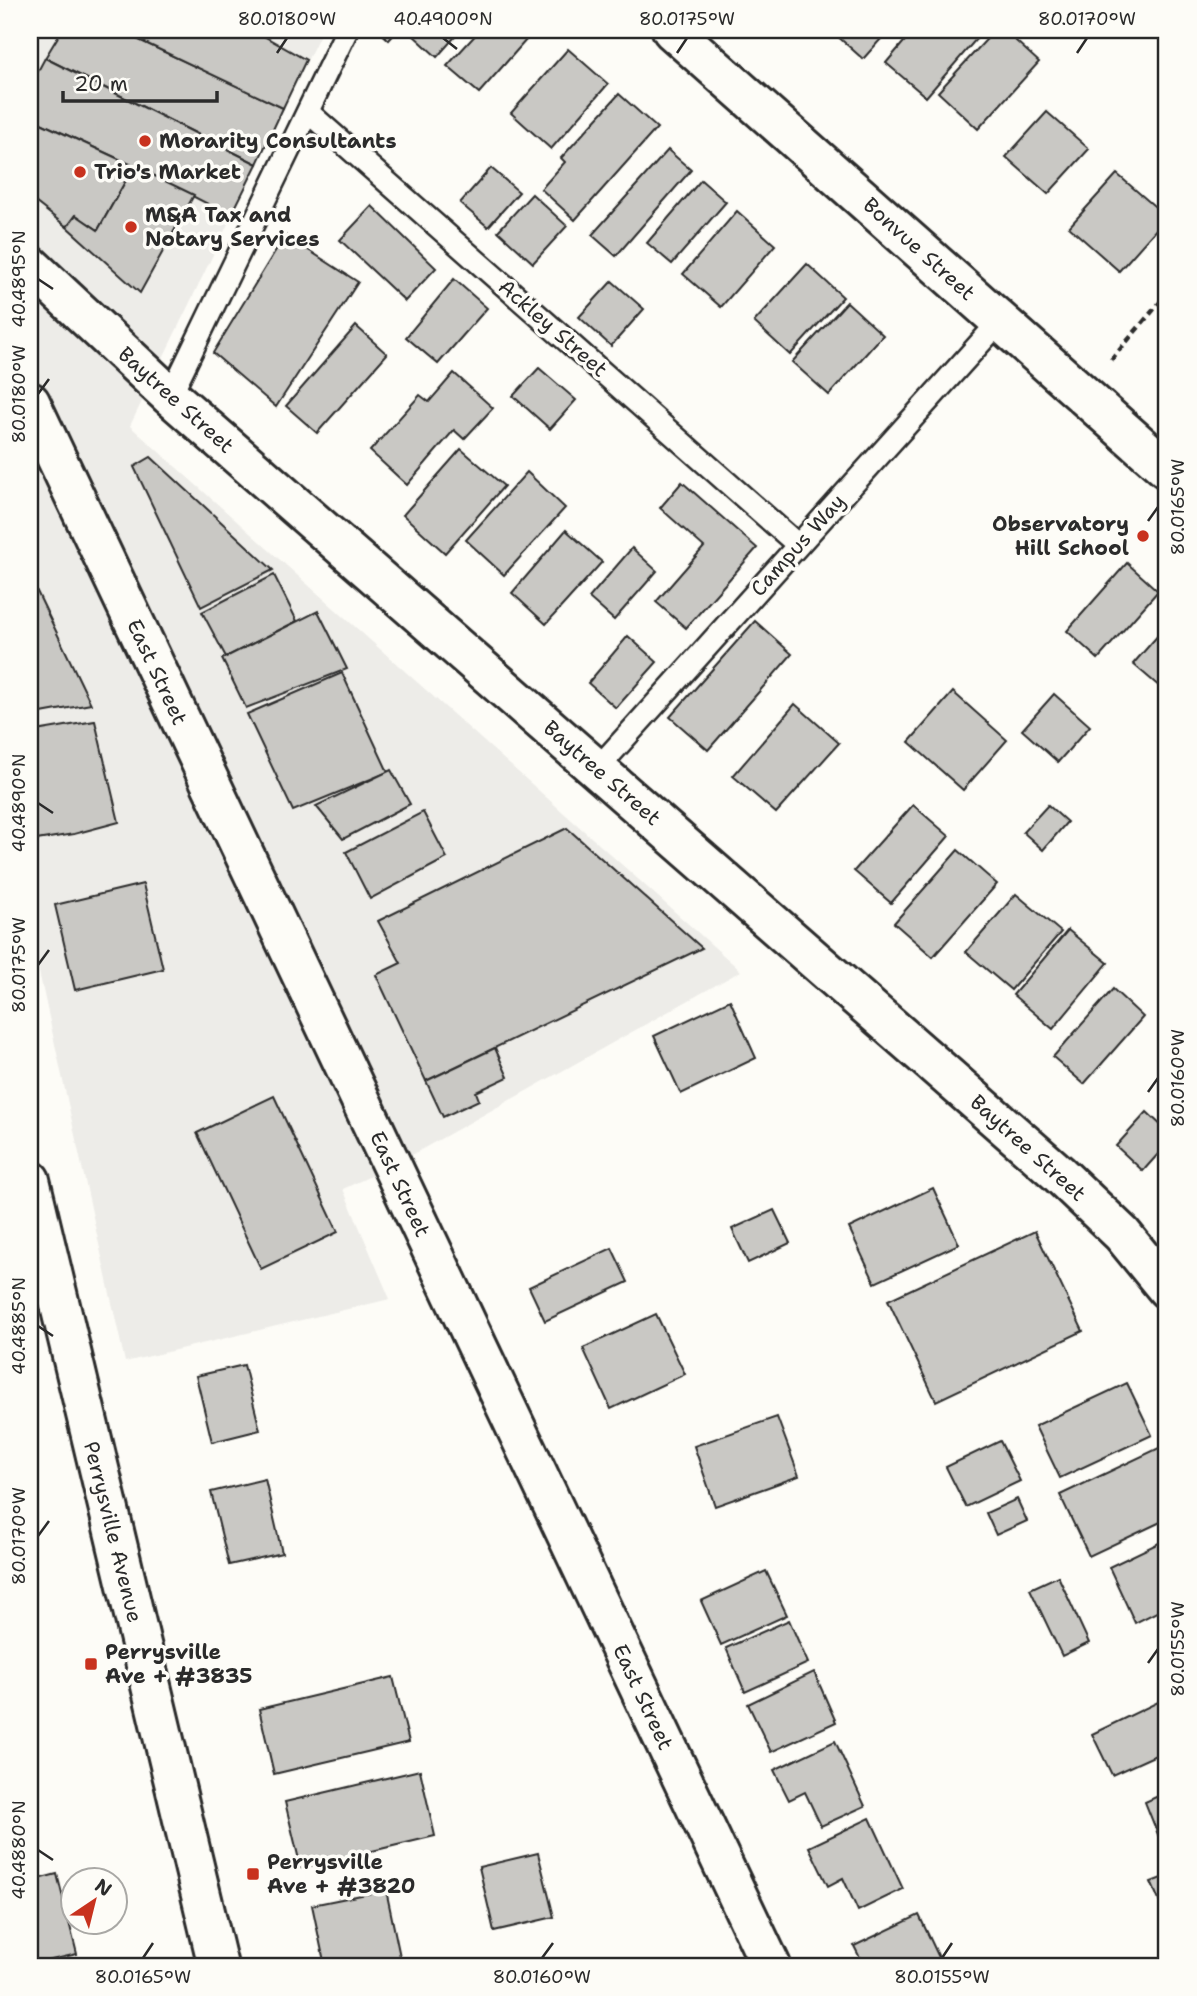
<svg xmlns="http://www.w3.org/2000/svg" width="1197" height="1996" viewBox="0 0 1197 1996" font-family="'Shantell Sans',sans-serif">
<rect width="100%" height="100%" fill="#fdfcf7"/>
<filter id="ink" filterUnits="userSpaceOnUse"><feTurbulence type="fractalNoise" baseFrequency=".0143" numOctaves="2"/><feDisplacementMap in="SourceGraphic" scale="14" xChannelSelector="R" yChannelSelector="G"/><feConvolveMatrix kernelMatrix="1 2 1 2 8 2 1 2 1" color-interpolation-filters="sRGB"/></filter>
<g filter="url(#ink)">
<!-- built -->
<polygon fill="#edece8" points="42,30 322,30 130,426 741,971 392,1166 343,1189 390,1299 125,1362 30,931 30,53"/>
<!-- building -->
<g fill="#c9c8c4" stroke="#2b2b2b" stroke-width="2">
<polygon points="62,30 118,30 283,108 257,164 45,58"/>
<polygon points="118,30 253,30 306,60 283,108"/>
<polygon points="378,30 398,30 389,40"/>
<polygon points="418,30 461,30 437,57 413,35"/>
<polygon points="480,30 535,30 479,93 447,66"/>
<polygon points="840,30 889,30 863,59 836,35"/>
<polygon points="914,30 984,30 926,97 886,63"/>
<polygon points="995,30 1004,30 1039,62 978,129 938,92"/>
<polygon points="568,49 608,84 551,149 511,113"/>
<polygon points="45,58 257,164 231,216 134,166 30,118 30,86"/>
<polygon points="619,94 657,128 575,220 541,189 565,162 561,158"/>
<polygon points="1047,112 1089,149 1048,194 1006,157"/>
<polygon points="30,118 134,166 98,230 76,215 67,227 30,198 32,179 30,178"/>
<polygon points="668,150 691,170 616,256 592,235"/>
<polygon points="134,166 194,195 140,293 67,227 76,215 98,230"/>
<polygon points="491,168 519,192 488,227 460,203"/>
<polygon points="1117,174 1167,217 1119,271 1069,227"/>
<polygon points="701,180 726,202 672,264 647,243"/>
<polygon points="532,194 567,226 533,263 498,231"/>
<polygon points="372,206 436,268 405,301 340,240"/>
<polygon points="737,211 775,245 721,307 683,274"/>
<polygon points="285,235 358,282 276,407 213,353"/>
<polygon points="807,264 843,297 790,355 754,322"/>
<polygon points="454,279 487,308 438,364 406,337"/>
<polygon points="612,281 644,309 611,346 579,317"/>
<polygon points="847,302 883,335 829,395 792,362"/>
<polygon points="356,326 387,354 317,433 286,406"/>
<polygon points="539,368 576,400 550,429 513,396"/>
<polygon points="454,373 493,408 464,439 454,430 407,485 370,451 420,395 429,402"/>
<polygon points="461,449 504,486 445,553 403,515"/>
<polygon points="151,457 273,570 201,607 134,467"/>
<polygon points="527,472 565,508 504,575 466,540"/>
<polygon points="682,482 757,548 686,628 656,602 704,547 660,508"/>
<polygon points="566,530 602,562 546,624 512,593"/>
<polygon points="632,548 657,571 614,620 589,598"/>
<polygon points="1127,563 1158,591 1098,659 1067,631"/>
<polygon points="274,575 297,621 226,657 202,612"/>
<polygon points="30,577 91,704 30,715"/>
<polygon points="318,611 347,669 246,708 222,659"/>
<polygon points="755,621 792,654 708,750 670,717"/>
<polygon points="1167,625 1167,693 1133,664"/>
<polygon points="628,636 657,662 616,708 588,683"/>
<polygon points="342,673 388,772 293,811 247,714"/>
<polygon points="953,692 1007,740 963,790 909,742"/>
<polygon points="1054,694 1090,726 1058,762 1022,730"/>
<polygon points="795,704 839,743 776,813 733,776"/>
<polygon points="95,721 119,822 74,834 30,841 30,732"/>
<polygon points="391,770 410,804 343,839 316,806"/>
<polygon points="913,805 949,836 891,903 854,871"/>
<polygon points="1048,805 1067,822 1043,850 1023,832"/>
<polygon points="423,812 447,858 370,899 346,852"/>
<polygon points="567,828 702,948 426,1081 376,975 401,963 378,921"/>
<polygon points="958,850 997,884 933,957 894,923"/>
<polygon points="143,884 163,969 75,990 55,905"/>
<polygon points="1016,894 1061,932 1011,990 966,952"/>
<polygon points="1068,930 1108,963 1053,1029 1013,995"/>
<polygon points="1113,989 1143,1017 1084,1084 1053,1057"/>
<polygon points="730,1000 756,1058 681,1094 654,1036"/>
<polygon points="495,1048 508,1077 476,1092 479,1100 443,1117 426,1081"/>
<polygon points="274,1096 338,1232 261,1269 197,1133"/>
<polygon points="1147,1112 1167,1131 1167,1144 1143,1171 1116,1146"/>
<polygon points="933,1188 959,1244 875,1283 849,1228"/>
<polygon points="774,1210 790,1243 748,1263 732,1229"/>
<polygon points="1035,1231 1083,1331 936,1401 888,1300"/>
<polygon points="612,1248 628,1282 545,1321 529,1287"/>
<polygon points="656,1314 685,1374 611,1409 583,1348"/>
<polygon points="244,1365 260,1430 212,1442 196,1376"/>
<polygon points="1127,1383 1152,1435 1060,1478 1035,1426"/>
<polygon points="777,1417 799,1476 715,1506 694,1446"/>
<polygon points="1000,1441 1020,1481 966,1507 946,1467"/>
<polygon points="1161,1447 1167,1461 1167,1519 1089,1556 1060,1495"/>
<polygon points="265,1479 282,1553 229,1565 211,1492"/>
<polygon points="1017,1499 1027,1521 996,1535 986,1513"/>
<polygon points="1167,1539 1167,1607 1135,1623 1109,1567"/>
<polygon points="766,1571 787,1615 721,1645 701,1601"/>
<polygon points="1058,1576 1089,1643 1062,1656 1030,1589"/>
<polygon points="789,1620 808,1663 745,1692 726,1648"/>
<polygon points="814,1672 836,1722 771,1752 748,1704"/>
<polygon points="393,1677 409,1742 274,1774 259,1709"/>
<polygon points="1158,1702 1167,1723 1167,1750 1112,1775 1092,1734"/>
<polygon points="835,1741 865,1806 821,1826 805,1792 789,1800 774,1770"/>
<polygon points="420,1770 435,1836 301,1868 285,1802"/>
<polygon points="1167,1792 1167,1845 1163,1847 1145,1802"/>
<polygon points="30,1812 39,1850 30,1852"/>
<polygon points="870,1818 903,1889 858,1911 843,1878 828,1886 809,1847"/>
<polygon points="538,1853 554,1917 494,1931 479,1867"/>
<polygon points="57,1874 77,1954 30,1965 30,1881"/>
<polygon points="1167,1876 1167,1919 1151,1882"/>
<polygon points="386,1890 402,1966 325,1966 312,1905"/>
<polygon points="919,1915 943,1966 864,1966 854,1946"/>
</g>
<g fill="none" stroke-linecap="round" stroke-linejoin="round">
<!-- service casing -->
<g stroke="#2b2b2b" stroke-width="26">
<g id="service">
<polyline points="308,112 798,545"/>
<polyline points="170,396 347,30"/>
<polyline points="597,769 1000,321"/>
</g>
</g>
<!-- minor casing -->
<g stroke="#2b2b2b" stroke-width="44">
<polyline id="minor" points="672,30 1167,469"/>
</g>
<!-- tertiary casing -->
<g stroke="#2b2b2b" stroke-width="44">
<g id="tertiary">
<polyline points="30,265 170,396 1058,1173 1122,1234 1167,1289"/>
<polyline points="30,402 771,1966"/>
</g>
</g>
<!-- primary casing -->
<g stroke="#2b2b2b" stroke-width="44">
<polyline id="primary" points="30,1180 218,1966"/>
</g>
<!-- path -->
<polyline stroke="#2b2b2b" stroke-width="4.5" stroke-dasharray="7 5" stroke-linecap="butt" points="1111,360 1167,294"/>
<!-- service -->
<use href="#service" stroke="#fdfcf7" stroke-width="21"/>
<!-- minor -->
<use href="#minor" stroke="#fdfcf7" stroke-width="38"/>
<!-- tertiary -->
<use href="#tertiary" stroke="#fdfcf7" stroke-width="38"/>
<!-- primary -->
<use href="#primary" stroke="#fdfcf7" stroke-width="38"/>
</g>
</g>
<!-- ticks -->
<path fill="none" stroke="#2b2b2b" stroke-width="2.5" d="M 443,38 L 457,49M 277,53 L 287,38M 677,53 L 687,38M 1077,53 L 1087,38M 38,279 L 53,289M 38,394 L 49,379M 1148,521 L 1158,507M 38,803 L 53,813M 38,965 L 49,950M 1148,1092 L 1158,1078M 38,1326 L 53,1336M 38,1536 L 49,1521M 1148,1663 L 1158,1649M 38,1850 L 53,1860M 143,1958 L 153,1943M 542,1958 L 553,1943M 942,1958 L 952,1943"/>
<!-- markers -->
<g fill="#c8321e" stroke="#fdfcf7" stroke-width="2.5">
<circle cx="145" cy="141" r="7"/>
<circle cx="80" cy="172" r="7"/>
<circle cx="131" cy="227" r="7"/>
<circle cx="1143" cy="536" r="7"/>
<rect x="84" y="1657" width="14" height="14" rx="3.5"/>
<rect x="246" y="1867" width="14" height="14" rx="3.5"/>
</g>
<g text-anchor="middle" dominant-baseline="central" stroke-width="7" stroke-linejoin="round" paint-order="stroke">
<!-- poi labels -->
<g font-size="21" font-weight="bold" fill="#2b2b2b" stroke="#fdfcf7" text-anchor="start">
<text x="159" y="141">Morarity Consultants</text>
<text x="94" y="172">Trio's Market</text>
<text x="145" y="215">M&amp;A Tax and<tspan x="145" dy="24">Notary Services</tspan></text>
<text x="1129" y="524" text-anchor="end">Observatory<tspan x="1129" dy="24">Hill School</tspan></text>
<text x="105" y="1652">Perrysville<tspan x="105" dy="24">Ave + #3835</tspan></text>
<text x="267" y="1862">Perrysville<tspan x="267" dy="24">Ave + #3820</tspan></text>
</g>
<!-- street labels -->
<g font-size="21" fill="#2b2b2b" stroke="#fdfcf7">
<text transform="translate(919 249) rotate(42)">Bonvue Street</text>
<text transform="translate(553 328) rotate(41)">Ackley Street</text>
<text transform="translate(176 400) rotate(42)">Baytree Street</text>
<text transform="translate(798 545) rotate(-48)">Campus Way</text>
<text transform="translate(157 672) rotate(65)">East Street</text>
<text transform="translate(602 773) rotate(41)">Baytree Street</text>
<text transform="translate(1028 1148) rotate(42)">Baytree Street</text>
<text transform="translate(400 1184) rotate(65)">East Street</text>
<text transform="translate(113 1532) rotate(76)">Perrysville Avenue</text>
<text transform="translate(643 1697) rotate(65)">East Street</text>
</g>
</g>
<!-- margin -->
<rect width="1197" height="1996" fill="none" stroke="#fdfcf7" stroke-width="77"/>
<!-- north arrow -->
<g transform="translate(94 1901) rotate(35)"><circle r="33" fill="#fdfcf7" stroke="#a9a8a5" stroke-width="2"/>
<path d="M0-5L12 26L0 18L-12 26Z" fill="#c8321e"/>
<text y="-10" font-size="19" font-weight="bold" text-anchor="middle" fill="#2b2b2b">N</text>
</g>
<!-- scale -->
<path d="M63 91v10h154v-10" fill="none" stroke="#2b2b2b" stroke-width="3.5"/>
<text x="74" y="91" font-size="21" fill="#2b2b2b" stroke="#fdfcf7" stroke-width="5" paint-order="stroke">20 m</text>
<rect x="38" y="38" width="1120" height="1920" fill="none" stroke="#2b2b2b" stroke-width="2.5"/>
<g font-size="18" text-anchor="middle" fill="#2b2b2b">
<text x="287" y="25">80.0180°W</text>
<text x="443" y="25">40.4900°N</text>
<text x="687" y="25">80.0175°W</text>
<text x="1087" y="25">80.0170°W</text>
<text transform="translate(19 279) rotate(-90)" y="6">40.4895°N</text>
<text transform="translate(19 394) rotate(-90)" y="6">80.0180°W</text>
<text transform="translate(1178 507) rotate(-90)" y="6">80.0165°W</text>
<text transform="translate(19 803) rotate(-90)" y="6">40.4890°N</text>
<text transform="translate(19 965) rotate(-90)" y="6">80.0175°W</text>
<text transform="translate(1178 1078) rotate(-90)" y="6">80.0160°W</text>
<text transform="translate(19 1326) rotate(-90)" y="6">40.4885°N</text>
<text transform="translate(19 1536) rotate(-90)" y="6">80.0170°W</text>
<text transform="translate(1178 1649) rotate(-90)" y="6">80.0155°W</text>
<text transform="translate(19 1850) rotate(-90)" y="6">40.4880°N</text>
<text x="143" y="1983">80.0165°W</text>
<text x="542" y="1983">80.0160°W</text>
<text x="942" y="1983">80.0155°W</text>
</g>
</svg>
